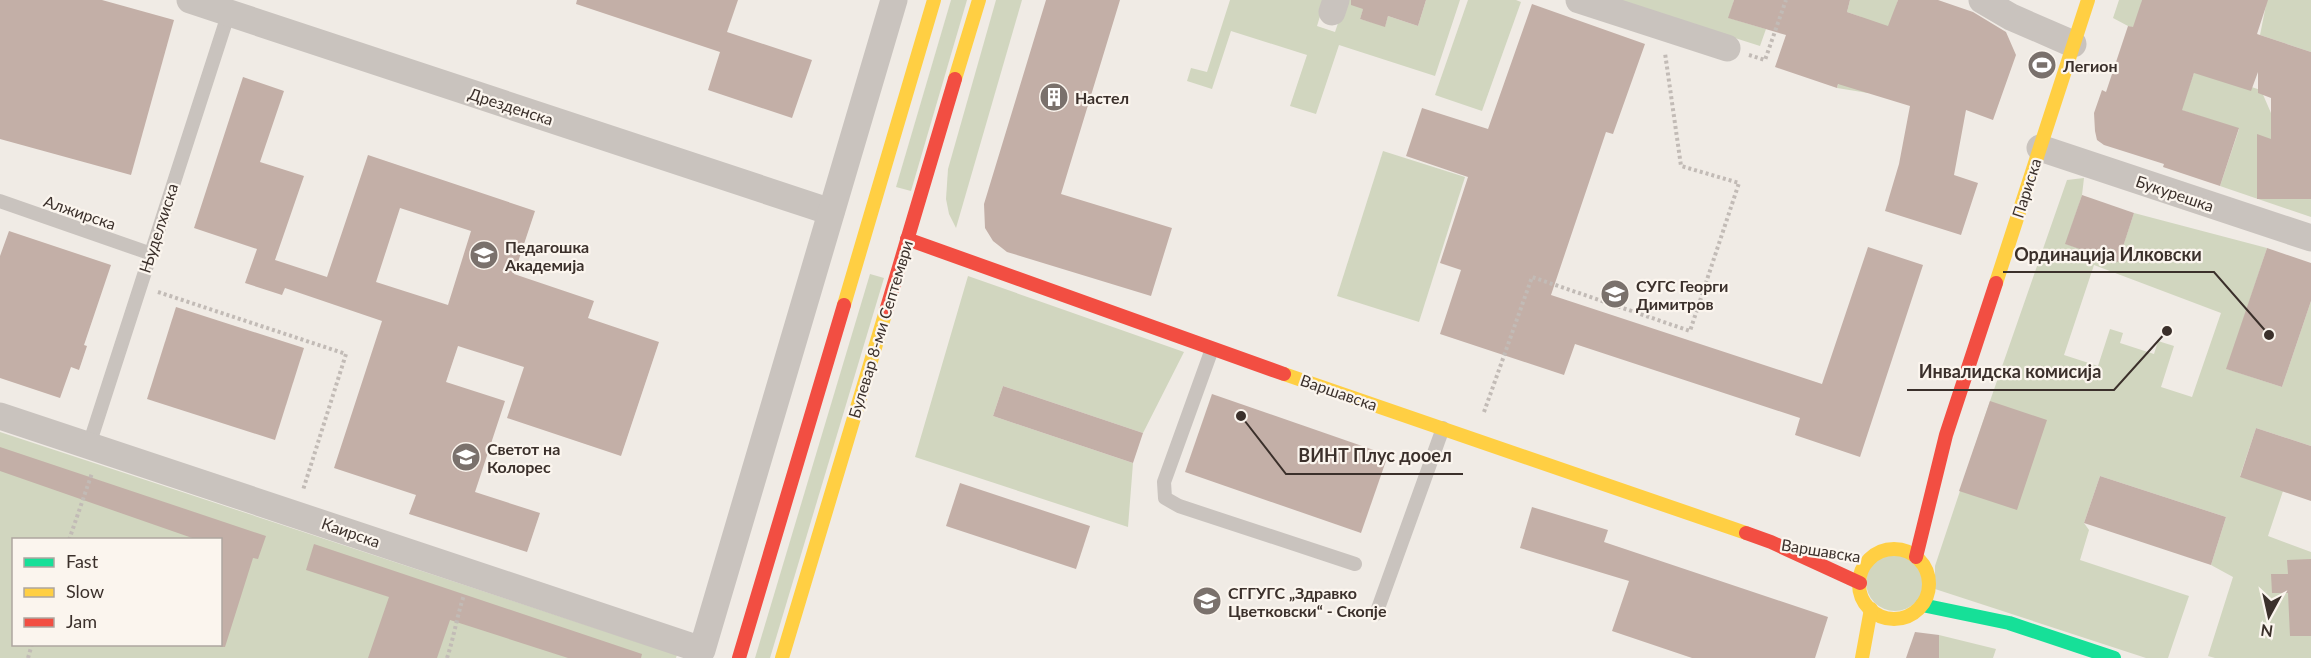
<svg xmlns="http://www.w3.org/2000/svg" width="2311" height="658" viewBox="0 0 2311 658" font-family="Lato,sans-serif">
<rect width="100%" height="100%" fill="#f0ebe5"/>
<!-- green -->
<g fill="#d1d6bf" fill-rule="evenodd">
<polygon points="951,0 967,0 911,191 896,187"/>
<polygon points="996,0 1022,0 956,228 949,214 946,199 948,169"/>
<polygon points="1230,0 1325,0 1317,26 1335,32 1346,0 1366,0 1360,19 1385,26 1388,16 1418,26 1426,0 1460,0 1435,76 1339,45 1316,114 1290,106 1307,55 1231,31 1212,89 1187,81 1191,68 1207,72"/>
<polygon points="1468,0 1516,0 1521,2 1482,111 1435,95"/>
<polygon points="1616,0 1734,0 1729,18 1766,29 1760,46"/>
<polygon points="1850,0 1898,0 1868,93 1837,88 1861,17 1847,12"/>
<polygon points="2119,0 2142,0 2141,5 2222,23 2258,34 2236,46 2248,86 2261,90 2271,113 2271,149 2257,199 2311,199 2311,217 2220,186 2239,129 2181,110 2202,50 2128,26 2113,18"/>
<polygon points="2267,0 2311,0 2311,52 2260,35"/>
<polygon points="1383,151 1465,177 1419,322 1337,296"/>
<path d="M 2084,178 L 2082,195 L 2066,244 L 2118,261 L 2134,213 L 2267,248 L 2227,369 L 2282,387 L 2311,301 L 2311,446 L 2256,428 L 2240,476 L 2283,491 L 2268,536 L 2311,552 L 2311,658 L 2215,658 L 2208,656 L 2233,577 L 2211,565 L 2226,517 L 2100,476 L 2084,523 L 2089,530 L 2080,560 L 2189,596 L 2168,658 L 2146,658 L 1935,589 L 1935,566 L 1990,401 L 2067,180 ZM 2094,265 L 2221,313 L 2192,397 L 2161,387 L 2174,346 L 2158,341 L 2154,354 L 2120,343 L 2123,333 L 2110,329 L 2098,366 L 2064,355 Z"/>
<polygon points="870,274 884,278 770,658 755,658"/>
<polygon points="968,276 1184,352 1143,433 1003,386 993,416 1133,463 1128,527 915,457"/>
<path d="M 0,432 L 677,655 L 676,658 L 0,658 ZM 14,540 L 220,540 L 220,644 L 14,644 Z"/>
<circle cx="1895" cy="582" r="29"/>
<polygon points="1939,635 1996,649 1993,658 1939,658"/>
</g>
<!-- building -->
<g fill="#c3afa7" fill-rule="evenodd">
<polygon points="0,0 102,0 174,20 131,175 0,139"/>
<polygon points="577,0 738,0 727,32 812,60 792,118 708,90 720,52 576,4"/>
<polygon points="1046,0 1120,0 1061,194 1172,228 1151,296 1007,252 993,241 985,228 984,204"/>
<polygon points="1351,0 1426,0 1418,26 1388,16 1385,27 1360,19 1363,9 1351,5"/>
<polygon points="1734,0 1850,0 1847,12 1888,26 1898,0 1938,0 1973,12 2006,32 2016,55 1993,120 1966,110 1954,175 1978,183 1961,235 1885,211 1899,164 1910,106 1838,84 1837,88 1775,67 1786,35 1728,18"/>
<polygon points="2142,0 2268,0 2257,34 2311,52 2311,199 2257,199 2257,134 2271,139 2271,98 2258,93 2258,72 2251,91 2194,73 2182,110 2239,128 2220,186 2163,167 2164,164 2104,145 2097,140 2095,131 2094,113 2102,90 2106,92 2128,26 2133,27"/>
<polygon points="1532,4 1645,44 1613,134 1606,132 1551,295 1822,384 1868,247 1923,265 1860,457 1795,435 1800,418 1575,344 1564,375 1440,334 1461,270 1440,263 1468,177 1406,156 1422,108 1488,129"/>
<path d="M 243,77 L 284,91 L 260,162 L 304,176 L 275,260 L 327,277 L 368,155 L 535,211 L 514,274 L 594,301 L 588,318 L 659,342 L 621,456 L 507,418 L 524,367 L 458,346 L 446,382 L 505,401 L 475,492 L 540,513 L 527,552 L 409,514 L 416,495 L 334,468 L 382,321 L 285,288 L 282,295 L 245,283 L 257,249 L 194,228 ZM 400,208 L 471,231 L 448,305 L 376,282 Z"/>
<polygon points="2082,195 2134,213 2118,262 2065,244"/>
<polygon points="9,231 111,265 84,345 87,346 79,370 71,367 60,398 0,378 0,256"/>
<polygon points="2267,248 2311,263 2311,301 2282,387 2226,369"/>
<polygon points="176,307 304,348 275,440 147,399"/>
<polygon points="1003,386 1143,433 1133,463 993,416"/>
<polygon points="1212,394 1388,455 1361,533 1185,472"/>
<polygon points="1990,401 2047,420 2017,510 1959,491"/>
<polygon points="2256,428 2311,446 2311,501 2240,477"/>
<polygon points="0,447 266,536 258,559 253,558 225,647 220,647 220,540 198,540 0,471"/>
<polygon points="2100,476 2226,517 2211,565 2084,523"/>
<polygon points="960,483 1090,526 1076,569 946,526"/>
<polygon points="1532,507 1608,530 1604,542 1828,617 1815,658 1692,658 1612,631 1629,581 1520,548"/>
<polygon points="314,544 642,654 641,658 568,658 450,620 437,658 368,658 389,597 306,570"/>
<polygon points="2311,559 2311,636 2290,636 2288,593 2272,593 2271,574 2288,574 2287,560"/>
<polygon points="1915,632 1939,635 1939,658 1906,658"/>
</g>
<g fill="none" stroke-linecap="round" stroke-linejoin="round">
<!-- path -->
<g stroke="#c2bbb6" stroke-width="4" stroke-dasharray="3 3" stroke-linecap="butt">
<polyline points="1749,55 1765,60 1786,0"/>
<polyline points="158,292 346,354 303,490"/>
<polyline points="1484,412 1532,277 1690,331 1739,183 1681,166 1665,53"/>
<polyline points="69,540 92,473"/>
<polyline points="28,658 32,644"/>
<path d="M 447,658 C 454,637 457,616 464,595"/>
</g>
<!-- lane -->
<g stroke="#c9c3be" stroke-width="14">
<polyline points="0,201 149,253"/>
<polyline points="1212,349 1164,482 1165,498 1179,506 1355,564"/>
<polyline points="89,445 229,12"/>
<polyline points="1376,614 1443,428"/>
</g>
<!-- street -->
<g stroke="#c9c3be" stroke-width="27">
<polyline points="190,0 831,212"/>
<polyline points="1579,0 1727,48"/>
<polyline points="1982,0 2011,17 2073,44"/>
<polyline points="1332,12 1336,0"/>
<polyline points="2040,148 2311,238"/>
<polyline points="0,416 702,650 894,0"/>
</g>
<!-- fast -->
<polyline stroke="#16e098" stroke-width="14" points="1922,605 2009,623 2114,658"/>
<!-- slow -->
<g stroke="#ffcf43" stroke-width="14">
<polyline points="955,79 979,0"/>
<polyline points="1996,283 2088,0"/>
<polyline points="844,305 934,0"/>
<polyline points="1284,374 1746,533"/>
<circle cx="1894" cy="584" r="35"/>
<polyline points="782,658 886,311"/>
<polyline points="1862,658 1871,609"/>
</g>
<!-- jam -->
<g stroke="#f24e42" stroke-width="14">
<polyline points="907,239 1284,374"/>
<polyline points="886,311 955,79"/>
<polyline points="1746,533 1771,542 1860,583"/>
<polyline points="1916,557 1946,435 1996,283"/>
<polyline points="739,658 844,305"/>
</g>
</g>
<!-- icons -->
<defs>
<g id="stadium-disc" transform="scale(1.5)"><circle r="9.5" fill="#7a716c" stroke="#fbf5ee"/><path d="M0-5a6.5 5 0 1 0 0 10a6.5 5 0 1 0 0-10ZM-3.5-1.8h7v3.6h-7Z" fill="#fff"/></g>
<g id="building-disc" transform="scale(1.5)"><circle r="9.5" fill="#7a716c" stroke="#fbf5ee"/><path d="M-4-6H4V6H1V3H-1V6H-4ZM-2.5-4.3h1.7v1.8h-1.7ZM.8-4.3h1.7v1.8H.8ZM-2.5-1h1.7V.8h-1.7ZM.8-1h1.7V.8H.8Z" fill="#fff"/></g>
<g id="university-disc" transform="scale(1.5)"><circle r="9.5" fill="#7a716c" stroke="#fbf5ee"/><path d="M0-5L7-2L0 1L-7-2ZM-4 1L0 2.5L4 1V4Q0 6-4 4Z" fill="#fff"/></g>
<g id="school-disc" transform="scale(1.5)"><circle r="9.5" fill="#7a716c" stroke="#fbf5ee"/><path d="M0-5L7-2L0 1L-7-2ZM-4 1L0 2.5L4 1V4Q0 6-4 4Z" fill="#fff"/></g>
</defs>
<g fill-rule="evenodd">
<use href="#stadium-disc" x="2042" y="65"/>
<use href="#building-disc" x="1054" y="97"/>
<use href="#university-disc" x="484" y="255"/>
<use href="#school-disc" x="1615" y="294"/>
<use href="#school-disc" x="466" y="457"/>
<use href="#school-disc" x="1207" y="601"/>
</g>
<g text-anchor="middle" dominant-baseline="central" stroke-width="4.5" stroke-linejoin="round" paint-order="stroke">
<!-- poi labels -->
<g font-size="16" font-weight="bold" fill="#3b302b" stroke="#fbf5ee" text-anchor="start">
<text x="2063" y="65">Легион</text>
<text x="1075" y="97">Настел</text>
<text x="505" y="246">Педагошка<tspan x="505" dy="18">Академија</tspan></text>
<text x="1636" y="285">СУГС Георги<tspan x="1636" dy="18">Димитров</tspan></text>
<text x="487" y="448">Светот на<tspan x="487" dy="18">Колорес</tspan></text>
<text x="1228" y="592">СГГУГС „Здравко<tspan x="1228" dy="18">Цветковски“ - Скопје</tspan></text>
</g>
<!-- street labels -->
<g font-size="16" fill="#3b302b" stroke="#fbf5ee">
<text transform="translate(511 106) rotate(18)">Дрезденска</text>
<text transform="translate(2026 188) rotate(-72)">Париска</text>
<text transform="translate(2175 193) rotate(19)">Букурешка</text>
<text transform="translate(80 212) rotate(19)">Алжирска</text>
<text transform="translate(158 228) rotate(-72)">Њуделхиска</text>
<text transform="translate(880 329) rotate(-73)">Булевар 8-ми Септември</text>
<text transform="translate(1339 392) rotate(19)">Варшавска</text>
<text transform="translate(351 532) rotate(19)">Каирска</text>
<text transform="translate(1821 550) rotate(9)">Варшавска</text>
</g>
</g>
<!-- callouts -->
<path fill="none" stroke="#3b302b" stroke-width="2" d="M2269 335L2214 272H2003M2167 331L2114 390H1907M1241 416L1286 474H1463"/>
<g fill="#3b302b" stroke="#fbf5ee" stroke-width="2">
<circle cx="2269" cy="335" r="6"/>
<circle cx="2167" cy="331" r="6"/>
<circle cx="1241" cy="416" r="6"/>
</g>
<g font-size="18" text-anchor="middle" font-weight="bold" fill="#3b302b" stroke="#fbf5ee" stroke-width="4.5" stroke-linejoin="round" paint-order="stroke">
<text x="2108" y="261">Ординација Илковски</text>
<text x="2010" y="378">Инвалидска комисија</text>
<text x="1375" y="462">ВИНТ Плус дооел</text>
</g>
<!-- legend -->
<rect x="12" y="538" width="210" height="108" fill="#fbf5ee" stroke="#aea6a0" stroke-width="1.5"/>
<rect x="24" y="558" width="30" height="9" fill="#16e098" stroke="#aea6a0" stroke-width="1.5"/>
<text x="66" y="568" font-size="18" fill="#3b302b">Fast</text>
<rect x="24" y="588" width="30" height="9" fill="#ffcf43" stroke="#aea6a0" stroke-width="1.5"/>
<text x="66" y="598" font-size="18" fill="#3b302b">Slow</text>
<rect x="24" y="618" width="30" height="9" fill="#f24e42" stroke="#aea6a0" stroke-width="1.5"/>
<text x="66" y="628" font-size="18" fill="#3b302b">Jam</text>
<!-- north arrow -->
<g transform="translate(2269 616) rotate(188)" stroke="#fbf5ee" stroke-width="4.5" paint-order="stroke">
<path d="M0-4.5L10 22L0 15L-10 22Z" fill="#3b302b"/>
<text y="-9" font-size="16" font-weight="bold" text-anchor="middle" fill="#3b302b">N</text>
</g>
</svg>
